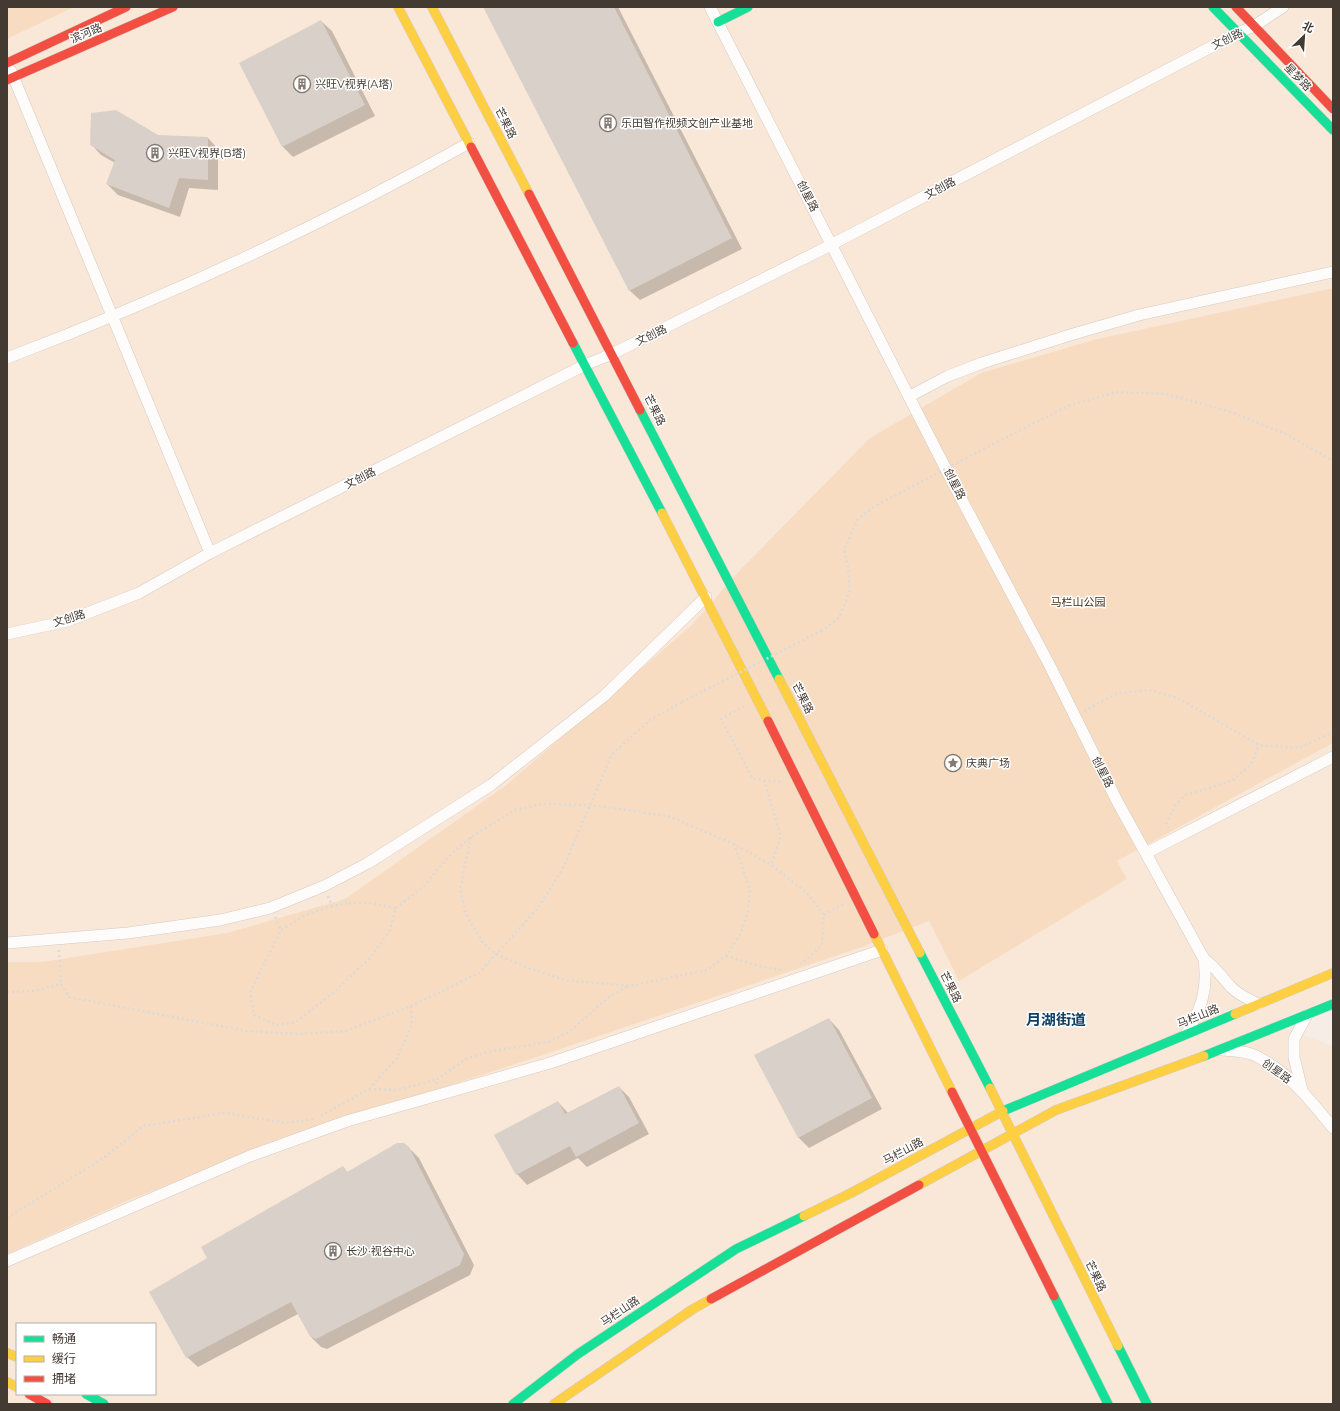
<svg xmlns="http://www.w3.org/2000/svg" width="1340" height="1411" viewBox="0 0 1340 1411" font-family="Montserrat,'Noto Sans SC',sans-serif">
<rect width="100%" height="100%" fill="#f6eee6"/>
<!-- built -->
<path fill="#f9e8d8" fill-rule="evenodd" d="M 7,7 L 1333,7 L 1333,998 L 1271,1023 L 1333,1046 L 1333,1404 L 7,1404 ZM 17,1324 L 155,1324 L 155,1394 L 17,1394 Z"/>
<!-- green -->
<g fill="#f7dcc1">
<polygon points="7,7 74,7 7,39"/>
<polygon points="1333,288 1333,743 1117,861 1127,879 959,981 929,921 859,948 540,1056 296,1135 129,1200 7,1254 7,962 42,962 227,933 345,899 505,786 692,625 741,569 870,438 981,373 1093,340"/>
</g>
<!-- shadow -->
<g fill="#0003">
<polygon points="484,7 618,7 742,249 640,300 629,290"/>
<polygon points="321,21 332,31 375,116 293,157 283,147 240,63"/>
<polygon points="157,136 208,138 218,149 218,190 189,188 180,217 118,195 107,184 115,163 101,155 91,144"/>
<polygon points="829,1019 839,1030 882,1109 809,1148 799,1138 755,1056"/>
<polygon points="619,1087 629,1097 649,1134 587,1167 578,1158 527,1185 517,1174 558,1102 568,1113"/>
<polygon points="408,1147 419,1158 474,1265 470,1275 327,1349 321,1347 310,1336 298,1314 198,1367 187,1357 209,1259 343,1167 348,1173"/>
</g>
<!-- building -->
<g fill="#d9d1c9">
<polygon points="483,7 614,7 732,238 629,291"/>
<polygon points="321,20 365,105 282,147 239,63"/>
<polygon points="116,110 158,135 208,137 208,180 179,178 169,208 106,184 115,160 90,145 91,113"/>
<polygon points="829,1018 872,1098 798,1138 754,1055"/>
<polygon points="619,1086 639,1123 576,1157 570,1146 516,1175 494,1135 558,1101 565,1114"/>
<polygon points="397,1143 404,1143 409,1147 464,1254 460,1265 316,1339 310,1336 291,1302 186,1358 149,1292 207,1258 201,1247 343,1166 347,1172"/>
</g>
<g fill="none" stroke-linecap="round" stroke-linejoin="round">
<!-- street casing -->
<g stroke="#d3cac3" stroke-width="12">
<g id="street">
<path d="M 710,7 L 954,485 L 1050,666 L 1117,801 L 1204,959 C 1208,990 1202,1006 1187,1033"/>
<polyline points="11,71 210,553"/>
<path d="M 7,358 C 166,298 320,226 469,143"/>
<polyline points="910,396 948,376 982,363 1070,335 1139,315 1333,272"/>
<polyline points="7,634 67,621 139,593 210,553 585,365 612,354 821,250 1238,33 1254,26 1283,7"/>
<polyline points="1146,853 1333,757"/>
<polyline points="7,943 128,933 220,920 270,908 324,886 368,863 491,785 604,696 706,597"/>
<path d="M 1204,959 C 1216,967 1221,977 1231,987 C 1238,995 1249,999 1258,1004"/>
<path d="M 1223,1050 C 1233,1051 1247,1051 1256,1056 C 1289,1072 1311,1101 1333,1128"/>
<polyline points="1302,1090 1294,1057 1294,1039 1307,1015"/>
<polyline points="7,1261 250,1156 347,1121 550,1063 882,950"/>
</g>
</g>
<!-- fast casing -->
<g stroke="#d3cac3" stroke-width="10">
<g id="fast">
<polyline points="1213,7 1333,130"/>
<polyline points="718,22 748,7"/>
<polyline points="573,343 662,513"/>
<polyline points="640,410 779,679"/>
<polyline points="920,953 990,1088"/>
<polyline points="1204,1056 1333,1004"/>
<polyline points="1003,1111 1235,1014"/>
<polyline points="1054,1296 1108,1404"/>
<polyline points="1118,1346 1147,1404"/>
<polyline points="86,1394 104,1404"/>
<polyline points="513,1404 578,1354 736,1249 804,1216"/>
</g>
</g>
<!-- slow casing -->
<g stroke="#d3cac3" stroke-width="10">
<g id="slow">
<polyline points="398,7 471,147"/>
<polyline points="432,7 529,194"/>
<polyline points="662,513 768,721"/>
<polyline points="779,679 920,953"/>
<polyline points="874,934 952,1092"/>
<polyline points="1235,1014 1333,973"/>
<polyline points="990,1088 1118,1346"/>
<polyline points="919,1185 1056,1110 1204,1056"/>
<polyline points="804,1216 851,1193 1003,1111"/>
<polyline points="7,1353 17,1357"/>
<polyline points="7,1382 17,1387"/>
<polyline points="554,1404 693,1309 711,1299"/>
</g>
</g>
<!-- jam casing -->
<g stroke="#d3cac3" stroke-width="10">
<g id="jam">
<polyline points="1236,7 1333,109"/>
<polyline points="7,63 126,7"/>
<polyline points="7,80 173,7"/>
<polyline points="471,147 573,343"/>
<polyline points="529,194 640,410"/>
<polyline points="768,721 874,934"/>
<polyline points="952,1092 1054,1296"/>
<polyline points="711,1299 919,1185"/>
<polyline points="29,1394 47,1404"/>
</g>
</g>
<!-- path -->
<g stroke="#dcdad8" stroke-width="2.5" stroke-dasharray="2 3" stroke-linecap="butt">
<polyline points="997,442 1068,406 1115,392 1166,394 1228,411 1286,434 1333,461"/>
<polyline points="821,631 839,618 850,590 848,567 844,550 858,519 877,505"/>
<polyline points="744,706 721,719 753,779 783,782"/>
<polyline points="1084,711 1118,693 1149,690 1178,698 1259,745 1299,748 1333,732"/>
<polyline points="764,780 781,837 771,865"/>
<polyline points="1169,828 1166,824 1176,804 1186,795 1232,781 1251,764 1259,745"/>
<polyline points="471,837 460,888 466,914 483,943 496,954 528,968 565,980 629,986 707,970 726,956 740,935 748,912 750,889 734,844"/>
<polyline points="328,896 332,906"/>
<polygon points="349,903 369,903 396,908 390,930 370,958 334,992 296,1022 276,1025 254,1015 250,992 281,930 305,915 332,906"/>
<polyline points="396,908 424,886 449,856 471,837 515,810 542,804 591,805 668,816 734,844 771,865 806,892 824,915 822,945 801,964"/>
<polyline points="824,915 843,904"/>
<polyline points="275,917 281,930"/>
<polyline points="59,950 61,984"/>
<polyline points="726,956 763,967 782,970"/>
<polyline points="7,992 34,991 61,984 69,997 246,1031 301,1034 345,1031 411,1006 479,973 538,908 563,868 612,754 650,720 682,702"/>
<polyline points="437,1084 436,1080 466,1059 487,1052 549,1042 569,1032 609,997 628,986"/>
<polyline points="369,1089 397,1090 436,1080"/>
<polyline points="321,1116 369,1089 397,1058 412,1025 411,1006"/>
<polyline points="7,1218 105,1157 143,1126 224,1113 286,1123 314,1119"/>
</g>
<!-- street -->
<use href="#street" stroke="#fefcfb" stroke-width="11"/>
<!-- fast -->
<use href="#fast" stroke="#16e098" stroke-width="9"/>
<!-- slow -->
<use href="#slow" stroke="#ffcf43" stroke-width="9"/>
<!-- jam -->
<use href="#jam" stroke="#f24e42" stroke-width="9"/>
<!-- path-bridge -->
<g stroke="#dcdad8" stroke-width="2.5" stroke-dasharray="2 3" stroke-linecap="butt">
<polyline points="877,505 997,442"/>
<polyline points="682,702 821,631"/>
</g>
</g>
<!-- icons -->
<defs>
<g id="building-ring" transform="scale(0.9)"><circle r="9.5" fill="#fff" stroke="#827970" stroke-width="1.5"/><path d="M-4-6H4V6H1V3H-1V6H-4ZM-2.5-4.3h1.7v1.8h-1.7ZM.8-4.3h1.7v1.8H.8ZM-2.5-1h1.7V.8h-1.7ZM.8-1h1.7V.8H.8Z" fill="#827970"/></g>
<g id="sight-ring" transform="scale(0.9)"><circle r="9.5" fill="#fff" stroke="#827970" stroke-width="1.5"/><path d="M0-6L1.8-2.2L6-1.7L2.9 1.2L3.7 5.4L0 3.3L-3.7 5.4L-2.9 1.2L-6-1.7L-1.8-2.2Z" fill="#827970"/></g>
</defs>
<g fill-rule="evenodd">
<use href="#building-ring" x="302" y="84"/>
<use href="#building-ring" x="608" y="123"/>
<use href="#building-ring" x="155" y="153"/>
<use href="#sight-ring" x="953" y="763"/>
<use href="#building-ring" x="333" y="1251"/>
</g>
<g text-anchor="middle" dominant-baseline="central" stroke-width="3" stroke-linejoin="round" paint-order="stroke">
<!-- street labels -->
<g font-size="11" fill="#433a31" stroke="#fff">
<text transform="translate(86 33) rotate(-23)">滨河路</text>
<text transform="translate(1227 39) rotate(-26)">文创路</text>
<text transform="translate(1298 77) rotate(46)">星梦路</text>
<text transform="translate(506 123) rotate(63)">芒果路</text>
<text transform="translate(940 188) rotate(-28)">文创路</text>
<text transform="translate(808 196) rotate(63)">创星路</text>
<text transform="translate(651 335) rotate(-26)">文创路</text>
<text transform="translate(655 410) rotate(63)">芒果路</text>
<text transform="translate(360 478) rotate(-27)">文创路</text>
<text transform="translate(955 484) rotate(63)">创星路</text>
<text transform="translate(69 618) rotate(-17)">文创路</text>
<text transform="translate(803 698) rotate(63)">芒果路</text>
<text transform="translate(1103 772) rotate(63)">创星路</text>
<text transform="translate(951 987) rotate(63)">芒果路</text>
<text transform="translate(1198 1016) rotate(-22)">马栏山路</text>
<text transform="translate(1277 1071) rotate(36)">创星路</text>
<text transform="translate(903 1151) rotate(-28)">马栏山路</text>
<text transform="translate(1096 1276) rotate(64)">芒果路</text>
<text transform="translate(620 1311) rotate(-34)">马栏山路</text>
</g>
<!-- poi labels -->
<g font-size="11" fill="#433a31" stroke="#fff" text-anchor="start">
<text x="315" y="84">兴旺V视界(A塔)</text>
<text x="621" y="123">乐田智作视频文创产业基地</text>
<text x="168" y="153">兴旺V视界(B塔)</text>
<text x="966" y="763">庆典广场</text>
<text x="346" y="1251">长沙·视谷中心</text>
</g>
<!-- park labels -->
<g font-size="11" fill="#462e14" stroke="#fff">
<text x="1078" y="602">马栏山公园</text>
</g>
<!-- district labels -->
<g font-size="15" font-weight="bold" fill="#103f63" stroke="#fff">
<text x="1056" y="1019">月湖街道</text>
</g>
</g>
<!-- border -->
<rect width="1340" height="1411" fill="none" stroke="#433a31" stroke-width="16"/>
<!-- legend -->
<rect x="16" y="1323" width="140" height="72" fill="#ffffff" stroke="#b4b0ad"/>
<rect x="24" y="1336" width="20" height="6" fill="#16e098" stroke="#b4b0ad"/>
<text x="52" y="1343" font-size="12" fill="#433a31">畅通</text>
<rect x="24" y="1356" width="20" height="6" fill="#ffcf43" stroke="#b4b0ad"/>
<text x="52" y="1363" font-size="12" fill="#433a31">缓行</text>
<rect x="24" y="1376" width="20" height="6" fill="#f24e42" stroke="#b4b0ad"/>
<text x="52" y="1383" font-size="12" fill="#433a31">拥堵</text>
<!-- north arrow -->
<g transform="translate(1304 36) rotate(25)" stroke="#ffffff" stroke-width="3" paint-order="stroke">
<path d="M0-3L7 15L0 10L-7 15Z" fill="#433a31"/>
<text y="-6" font-size="11" font-weight="bold" text-anchor="middle" fill="#433a31">北</text>
</g>
</svg>
